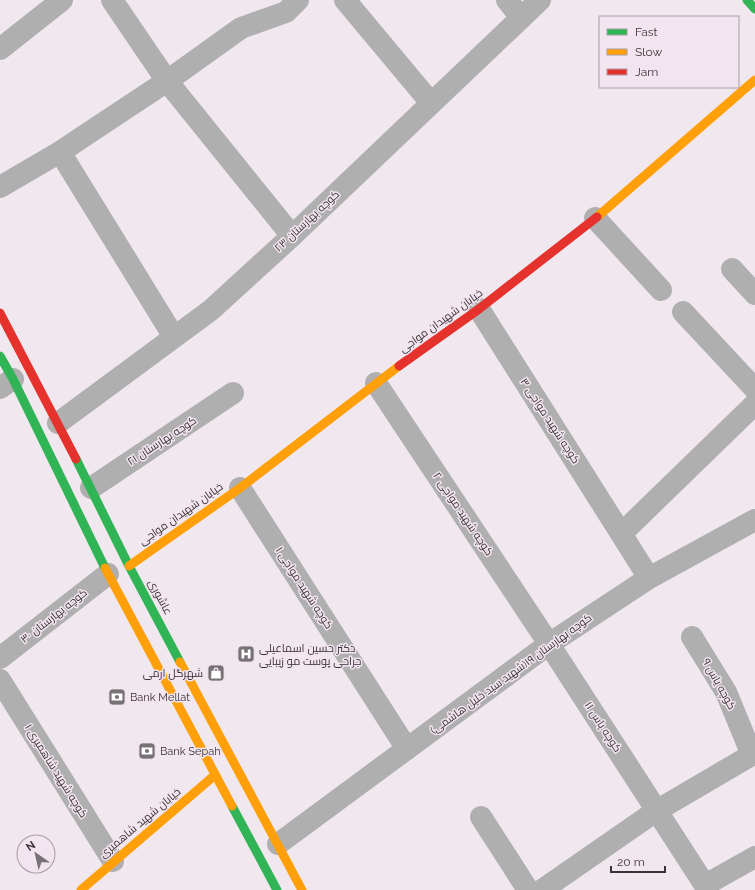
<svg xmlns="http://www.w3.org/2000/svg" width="755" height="890" viewBox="0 0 755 890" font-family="Raleway,Cairo,sans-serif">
<rect width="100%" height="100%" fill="#f0e8ee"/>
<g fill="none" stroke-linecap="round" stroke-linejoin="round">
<!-- street -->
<g stroke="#b0afb0" stroke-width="22">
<polyline points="112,0 167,81 292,236"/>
<polyline points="345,0 431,103"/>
<polyline points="507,0 521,18"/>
<polyline points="0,49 62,0"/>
<polyline points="60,152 174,337"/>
<polyline points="0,187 60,152 167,81 241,28 286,12 298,0"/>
<polyline points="595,218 661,290"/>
<polyline points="732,269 755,294"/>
<polyline points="479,309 649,578"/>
<polyline points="683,312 755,389"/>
<polyline points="376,383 549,644 708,890"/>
<polyline points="0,388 13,379"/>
<polyline points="58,423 211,310 292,236 540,0"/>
<polyline points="91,488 233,393"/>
<polyline points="240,488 407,749"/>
<polyline points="622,533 755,404"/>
<polyline points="692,637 726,692 752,755"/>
<polyline points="0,658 108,574"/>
<polyline points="0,680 113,861"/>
<polyline points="481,817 528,890"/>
<polyline points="278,844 549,644 649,578 755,520"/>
<polyline points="705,885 755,857"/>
<polyline points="542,890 656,811 755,753"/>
</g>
<!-- fast -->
<g stroke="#30b455" stroke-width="9">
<polyline points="747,0 755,9"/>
<polyline points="0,356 13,379 105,568"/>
<polyline points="76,459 129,566 180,662"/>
<polyline points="232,806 277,890"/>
</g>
<!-- slow -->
<g stroke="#ff9f0a" stroke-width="9">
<polyline points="597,217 755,80"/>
<polyline points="129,566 240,488 399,366"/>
<polyline points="105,568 232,806"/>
<polyline points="180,662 302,890"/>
<polyline points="81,890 215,775"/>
</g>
<!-- jam -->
<g stroke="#e5322d" stroke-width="9">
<polyline points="0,313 76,459"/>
<polyline points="399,366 479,309 597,217"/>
</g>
</g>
<!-- icons -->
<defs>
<g id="hospital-square" transform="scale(0.9)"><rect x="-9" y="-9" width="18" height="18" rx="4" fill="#787277" stroke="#f3e5f0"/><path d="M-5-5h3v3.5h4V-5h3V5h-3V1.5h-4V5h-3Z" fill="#fff"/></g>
<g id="shop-square" transform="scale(0.9)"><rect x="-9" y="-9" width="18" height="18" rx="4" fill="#787277" stroke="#f3e5f0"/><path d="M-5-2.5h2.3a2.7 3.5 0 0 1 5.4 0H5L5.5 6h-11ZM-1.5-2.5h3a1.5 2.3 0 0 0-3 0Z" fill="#fff"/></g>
<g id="bank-square" transform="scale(0.9)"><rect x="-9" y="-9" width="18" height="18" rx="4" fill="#787277" stroke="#f3e5f0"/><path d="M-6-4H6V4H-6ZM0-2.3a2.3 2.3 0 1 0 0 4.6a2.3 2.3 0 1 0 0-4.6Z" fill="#fff"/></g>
</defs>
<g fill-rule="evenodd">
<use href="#hospital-square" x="246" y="654"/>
<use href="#shop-square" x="216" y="673"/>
<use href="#bank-square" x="117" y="697"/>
<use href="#bank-square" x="147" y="751"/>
</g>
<g text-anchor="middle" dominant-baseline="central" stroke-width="3" stroke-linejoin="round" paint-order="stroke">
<!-- street labels -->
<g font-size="11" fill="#383337" stroke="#f3e5f0">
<text transform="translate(307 221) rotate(-43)">کوچه بهارستان ۲۳</text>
<text transform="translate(441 321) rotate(-36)">خیابان شهیدان مواجی</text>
<text transform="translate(550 421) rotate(57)">کوچه شهید مواجی ۳</text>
<text transform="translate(162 441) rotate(-33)">کوچه بهارستان ۲۱</text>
<text transform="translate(181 514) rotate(-35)">خیابان شهیدان مواجی</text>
<text transform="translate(463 514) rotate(56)">کوچه شهید مواجی ۲</text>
<text transform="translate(304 588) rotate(57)">کوچه شهید مواجی ۱</text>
<text transform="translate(160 597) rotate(62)">عاشوری</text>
<text transform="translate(54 616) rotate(-38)">کوچه بهارستان ۳۰</text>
<text transform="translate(511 674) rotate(-36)">کوچه بهارستان ۱۹(شهید سید خلیل هاشمی)</text>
<text transform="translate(719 684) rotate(61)">کوچه یاس ۹</text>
<text transform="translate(603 727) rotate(57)">کوچه یاس ۱۱</text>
<text transform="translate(56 771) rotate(58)">کوچه شهید شاهمیری ۱</text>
<text transform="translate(140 823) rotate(-40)">خیابان شهید شاهمیری</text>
</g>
<!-- poi labels -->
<g font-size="11" fill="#383337" stroke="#f3e5f0" text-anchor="start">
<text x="259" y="648">دکتر حسین اسماعیلی<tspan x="259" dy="13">جراحی پوست مو زیبایی</tspan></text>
<text x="203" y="673" text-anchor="end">شهرگل ارمی</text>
<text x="130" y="697">Bank Mellat</text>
<text x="160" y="751">Bank Sepah</text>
</g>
</g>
<!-- legend -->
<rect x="599" y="16" width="140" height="72" fill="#f3e5f0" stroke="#a89ea6"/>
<rect x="607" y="29" width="20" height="6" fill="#30b455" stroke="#a89ea6"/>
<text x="635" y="36" font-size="12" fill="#383337">Fast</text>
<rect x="607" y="49" width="20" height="6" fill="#ff9f0a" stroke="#a89ea6"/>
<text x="635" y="56" font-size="12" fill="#383337">Slow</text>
<rect x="607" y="69" width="20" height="6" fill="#e5322d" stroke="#a89ea6"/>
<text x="635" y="76" font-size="12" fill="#383337">Jam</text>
<!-- north arrow -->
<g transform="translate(36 854) rotate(326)"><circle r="19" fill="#f3e5f0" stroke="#a89ea6"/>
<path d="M0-3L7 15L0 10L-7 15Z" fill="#787277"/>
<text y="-6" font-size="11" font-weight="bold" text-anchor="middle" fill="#383337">N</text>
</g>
<!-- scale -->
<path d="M611 866v6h54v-6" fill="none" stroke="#383337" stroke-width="2"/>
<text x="617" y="866" font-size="12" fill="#383337" stroke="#f3e5f0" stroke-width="3" paint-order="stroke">20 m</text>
</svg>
